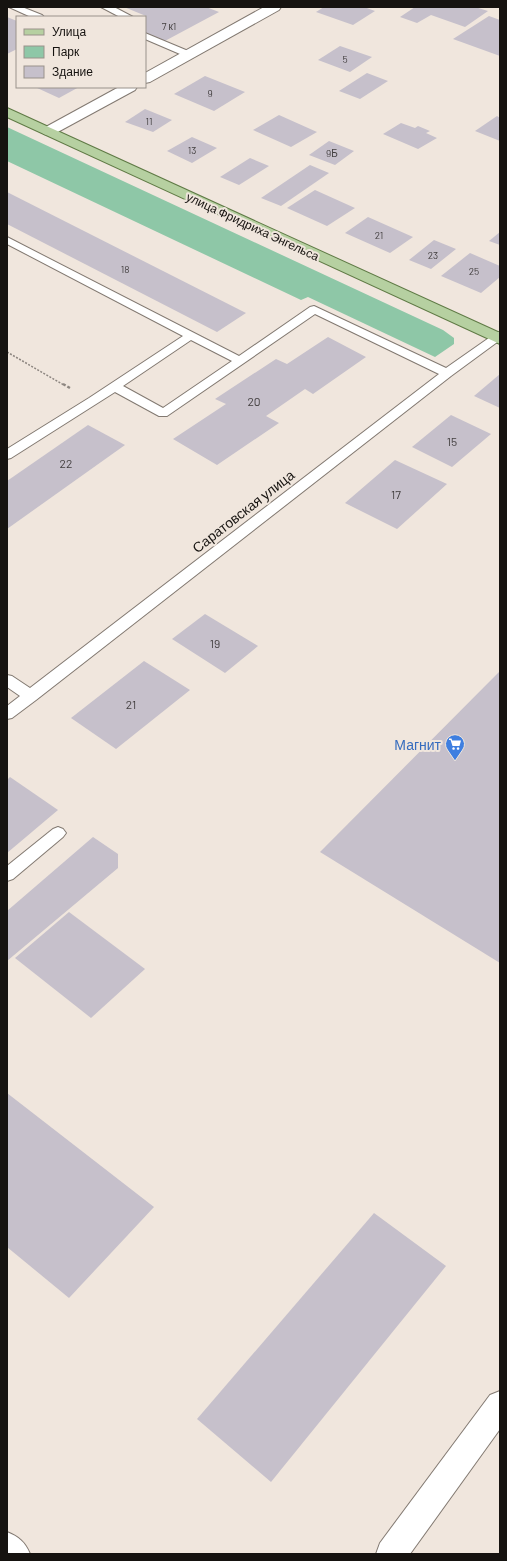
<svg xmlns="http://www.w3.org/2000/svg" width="507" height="1561" viewBox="0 0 507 1561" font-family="Barlow,sans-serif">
<rect width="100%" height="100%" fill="#f0e6dd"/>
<!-- green -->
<polygon fill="#8ec7a7" points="7,127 443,330 454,338 454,344 435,357 308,297 301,300 7,161"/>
<!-- building -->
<g fill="#c6c0cb">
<polygon points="124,7 206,7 219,12 163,42 145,35 145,17 146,16"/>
<polygon points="324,7 364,7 375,11 353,25 316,12"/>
<polygon points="415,7 475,7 488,11 465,27 431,15 417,23 400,17"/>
<polygon points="489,16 500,20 500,56 453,39"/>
<polygon points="7,17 17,21 17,49 7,54"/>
<polygon points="340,46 372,57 350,72 318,60"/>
<polygon points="367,73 388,81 360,99 339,91"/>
<polygon points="205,76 245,92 214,111 174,94"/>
<polygon points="35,87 79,87 59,98"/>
<polygon points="145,109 172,120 153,132 125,122"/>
<polygon points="279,115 317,132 291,147 253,130"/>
<polygon points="497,116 500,118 500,141 475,131"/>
<polygon points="401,123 415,128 418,126 430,131 426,133 437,138 418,149 383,134"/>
<polygon points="192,137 217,148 192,163 167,151"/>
<polygon points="329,141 354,151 335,165 309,155"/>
<polygon points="250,158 269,166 239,185 220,177"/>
<polygon points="310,165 329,173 281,206 261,198"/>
<polygon points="315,190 355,208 327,226 287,208"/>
<polygon points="7,192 246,313 217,332 7,224"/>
<polygon points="368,217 413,237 390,253 345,233"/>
<polygon points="500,232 500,245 489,241"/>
<polygon points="434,240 456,249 431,269 409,260"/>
<polygon points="470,253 500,266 500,277 481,293 441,276"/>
<polygon points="328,337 366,357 313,394 305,389 266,416 279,423 217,465 173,439 226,404 215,399 276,359 287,364"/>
<polygon points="500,374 500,408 474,396"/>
<polygon points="451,415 491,434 452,467 412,447"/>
<polygon points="88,425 125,445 7,529 7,481"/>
<polygon points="395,460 447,484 397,529 345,503"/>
<polygon points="205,614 258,646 225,673 172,639"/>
<polygon points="144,661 190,690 116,749 71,718"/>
<polygon points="500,671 500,963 320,852"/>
<polygon points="10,777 58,810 7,853 7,780"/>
<polygon points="93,837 118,854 118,868 7,961 7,911"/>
<polygon points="69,912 145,969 91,1018 15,958"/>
<polygon points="7,1093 154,1207 69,1298 7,1247"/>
<polygon points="374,1213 446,1266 271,1482 197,1419"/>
</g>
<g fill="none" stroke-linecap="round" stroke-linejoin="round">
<!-- lane casing -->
<g stroke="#827971" stroke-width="2">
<g id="lane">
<polygon points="9,7 22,7 42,15 44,17 31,17"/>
<polygon points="101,7 114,7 133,17 120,17"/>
<polygon points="145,33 193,53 195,55 190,58 187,57 145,39"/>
<path d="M 7,237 L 239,356 L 310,307 L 314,306 L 446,368 L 496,333 L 500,332 L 500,340 L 451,376 L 36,700 L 12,718 L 7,719 L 7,706 L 20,696 L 7,687 L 7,675 L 12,676 L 30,688 L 439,374 L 315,314 L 167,416 L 159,416 L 115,392 L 11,458 L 7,459 L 7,449 L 89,398 L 183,336 L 7,244 ZM 191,340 L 232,361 L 163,408 L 123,386 Z"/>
<polygon points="58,827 63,829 66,833 63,837 13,879 7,881 7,866 53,829"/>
</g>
</g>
<!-- street casing -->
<g stroke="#827971" stroke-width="2">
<g id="street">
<polygon points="264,7 281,7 279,10 150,82 145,83 145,73"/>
<polygon points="119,87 137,87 135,90 54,134 49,135 44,134 42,131 44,128"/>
<polygon points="500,1391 500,1429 410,1554 376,1554 380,1543 490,1395"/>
</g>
</g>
<!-- secondary casing -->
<g stroke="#827971" stroke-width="2">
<path id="secondary" d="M 7,1532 C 19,1537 25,1542 30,1554 L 7,1554 Z"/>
</g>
<!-- primary casing -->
<g stroke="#5f7a45" stroke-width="2">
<polygon id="primary" points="7,108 500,333 500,344 7,117"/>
</g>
<!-- path-far1 -->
<polyline stroke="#8d8680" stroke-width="1.5" stroke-dasharray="2 1.5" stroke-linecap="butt" points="7,352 64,385"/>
<!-- path -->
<polyline stroke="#8d8680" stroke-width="2.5" stroke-dasharray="3 2" stroke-linecap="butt" points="63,384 70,388"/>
<!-- lane -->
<use href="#lane" fill="#fff" fill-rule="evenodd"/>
<!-- street -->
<use href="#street" fill="#fff" fill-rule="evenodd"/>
<!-- secondary -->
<use href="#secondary" fill="#fff" fill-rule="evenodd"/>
<!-- primary -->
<use href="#primary" fill="#b6d0a1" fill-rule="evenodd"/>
</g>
<!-- icons -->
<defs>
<g id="supermarket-pin" transform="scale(1)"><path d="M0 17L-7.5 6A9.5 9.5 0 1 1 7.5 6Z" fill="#3f7fe0" stroke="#f0e6dd"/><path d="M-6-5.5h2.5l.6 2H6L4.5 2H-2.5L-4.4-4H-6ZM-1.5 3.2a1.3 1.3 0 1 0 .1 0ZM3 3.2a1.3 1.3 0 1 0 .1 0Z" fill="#fff"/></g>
</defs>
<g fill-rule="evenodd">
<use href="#supermarket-pin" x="455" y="744"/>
</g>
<g text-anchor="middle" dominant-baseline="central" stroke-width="4" stroke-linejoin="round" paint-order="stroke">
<!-- far-number labels -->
<g font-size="10" fill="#423e3f">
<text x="169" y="26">7 к1</text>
<text x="345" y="59">5</text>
<text x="210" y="93">9</text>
<text x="149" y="121">11</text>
<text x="192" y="150">13</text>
<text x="332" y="153">9Б</text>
<text x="379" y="235">21</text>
<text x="433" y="255">23</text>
<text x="125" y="269">18</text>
<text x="474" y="271">25</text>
</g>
<!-- far-street labels -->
<g font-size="12" fill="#161310" stroke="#f0e6dd">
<text transform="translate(253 226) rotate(25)">улица Фридриха Энгельса</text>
</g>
<!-- number labels -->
<g font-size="12" fill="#423e3f">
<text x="254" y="401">20</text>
<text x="452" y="441">15</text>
<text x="66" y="463">22</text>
<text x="396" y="494">17</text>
<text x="215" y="643">19</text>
<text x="131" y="704">21</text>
</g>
<!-- street labels -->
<g font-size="14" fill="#161310" stroke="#f0e6dd">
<text transform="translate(243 511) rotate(-38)">Саратовская улица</text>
</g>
<!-- shop labels -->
<g font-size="14" fill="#366cbe" stroke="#f0e6dd" text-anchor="end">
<text x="441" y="744">Магнит</text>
</g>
</g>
<!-- border -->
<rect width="507" height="1561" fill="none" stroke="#161310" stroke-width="16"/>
<!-- legend -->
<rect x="16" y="16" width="130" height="72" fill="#f0e6dd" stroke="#99928b"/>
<rect x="24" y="29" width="20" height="6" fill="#b6d0a1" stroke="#99928b"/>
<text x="52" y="36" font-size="12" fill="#161310">Улица</text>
<rect x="24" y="46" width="20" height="12" fill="#8ec7a7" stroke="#99928b"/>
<text x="52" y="56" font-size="12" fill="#161310">Парк</text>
<rect x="24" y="66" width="20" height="12" fill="#c6c0cb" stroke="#99928b"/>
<text x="52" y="76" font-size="12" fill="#161310">Здание</text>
</svg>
